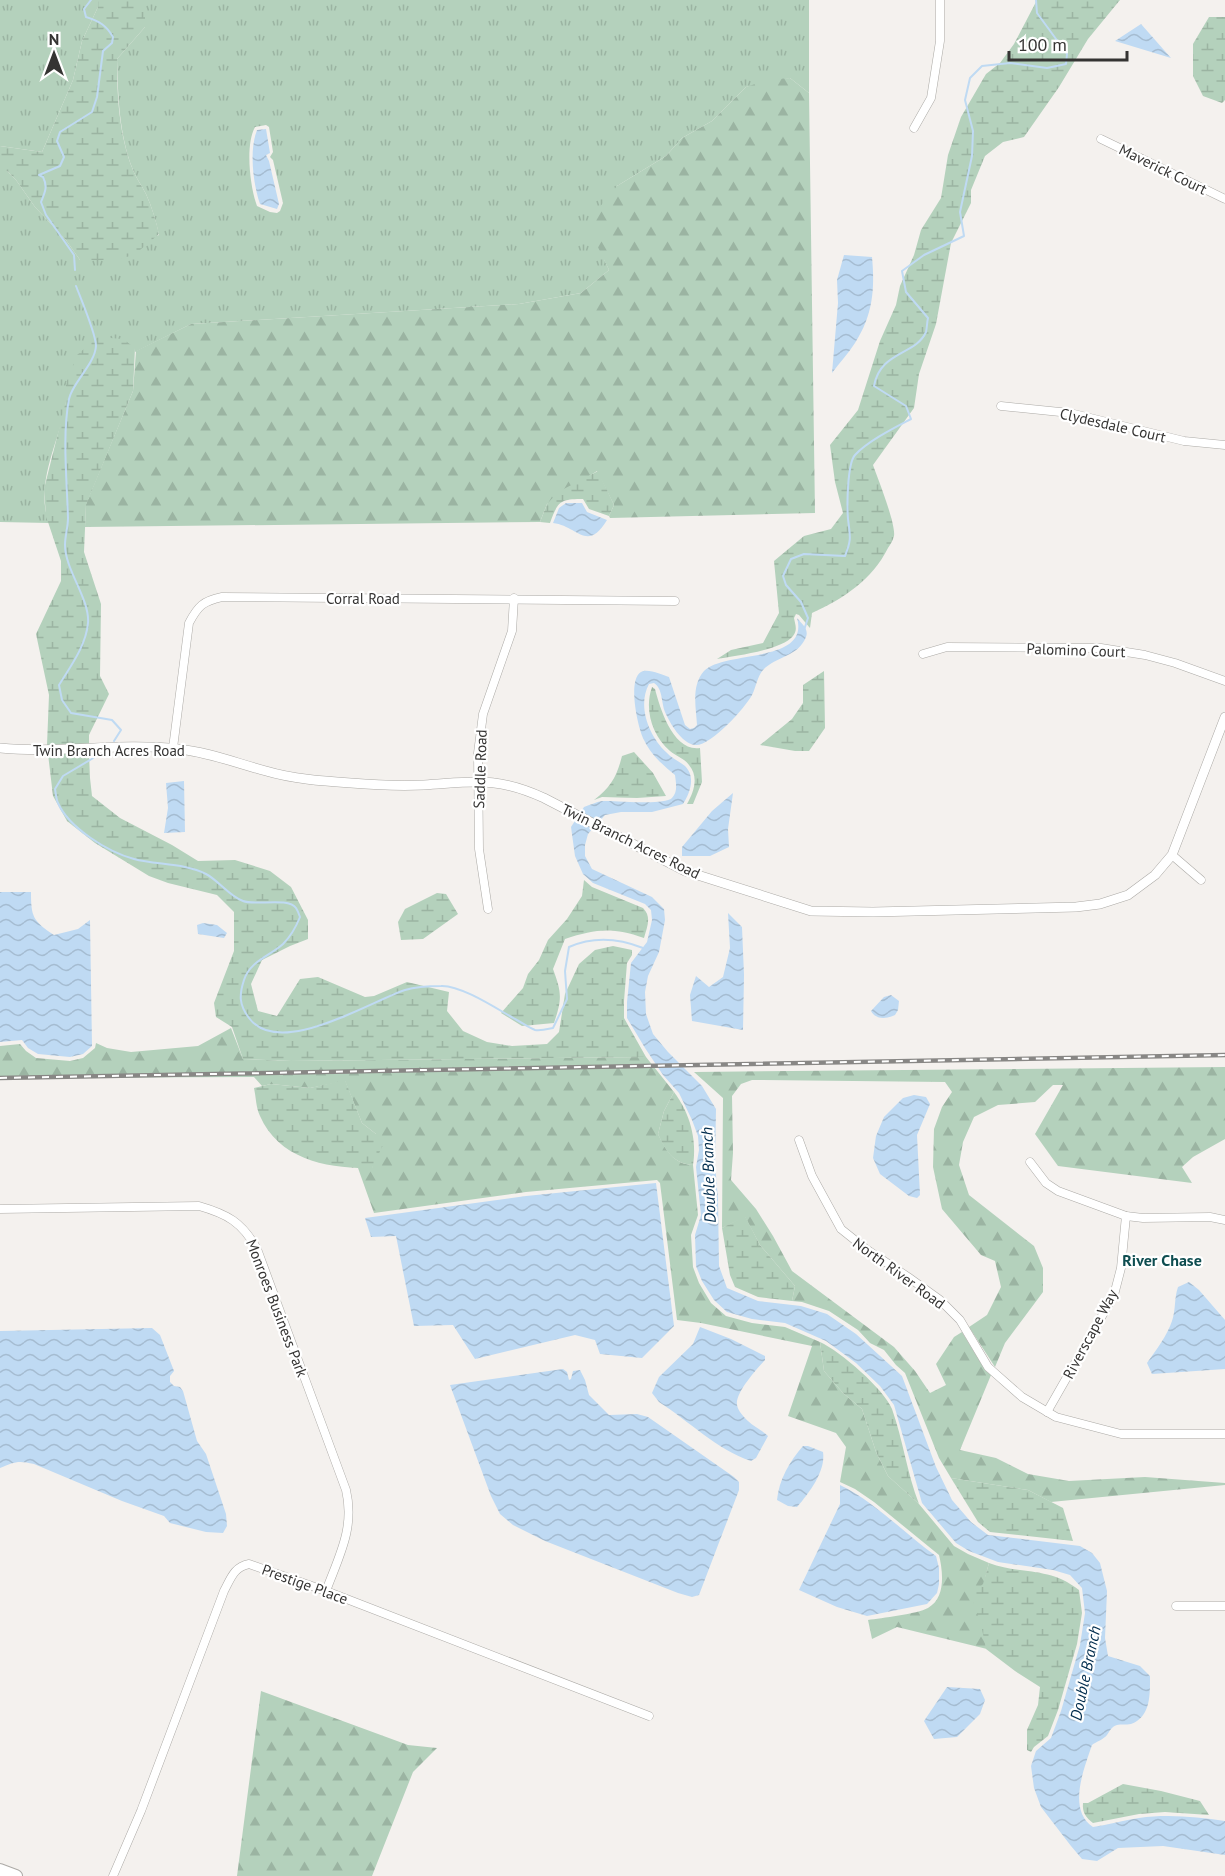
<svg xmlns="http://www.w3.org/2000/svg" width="1225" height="1876" viewBox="0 0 1225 1876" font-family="'PT Sans',sans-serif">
<defs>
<pattern id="grass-tufts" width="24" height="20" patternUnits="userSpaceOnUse" patternTransform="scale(1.5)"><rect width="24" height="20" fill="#b4d1bc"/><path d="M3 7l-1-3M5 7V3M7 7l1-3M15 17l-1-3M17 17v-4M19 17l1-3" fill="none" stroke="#9bb4a2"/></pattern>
<pattern id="forest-firs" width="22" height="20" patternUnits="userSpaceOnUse" patternTransform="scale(1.5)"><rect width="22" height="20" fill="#b4d1bc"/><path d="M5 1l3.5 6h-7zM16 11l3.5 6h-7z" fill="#9bb4a2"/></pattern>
<pattern id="wetland-marsh" width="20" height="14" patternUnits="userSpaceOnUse" patternTransform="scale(1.5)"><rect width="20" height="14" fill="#b4d1bc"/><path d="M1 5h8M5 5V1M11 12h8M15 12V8" fill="none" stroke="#9bb4a2"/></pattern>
<pattern id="water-waves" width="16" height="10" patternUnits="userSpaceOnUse" patternTransform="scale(1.5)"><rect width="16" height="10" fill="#bfdaf3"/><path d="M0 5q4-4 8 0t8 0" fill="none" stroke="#a5bcd1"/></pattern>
</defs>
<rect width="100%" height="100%" fill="#f4f1ee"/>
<!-- grass -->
<g fill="url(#grass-tufts)" fill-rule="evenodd">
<polygon points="0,0 98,0 98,7 82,41 73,80 42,152 0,146"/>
<path d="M 145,0 L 809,0 L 809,93 L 790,78 L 746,87 L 712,121 L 682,138 L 666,156 L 617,186 L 604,259 L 609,270 L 581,293 L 519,304 L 191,324 L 135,352 L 135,348 L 66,383 C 66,389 67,396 66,402 C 60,441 34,483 49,523 L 0,522 L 0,171 L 7,171 L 16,180 L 35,207 L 66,240 L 80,260 L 159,235 C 156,221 152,207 146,194 C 142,186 136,178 133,170 C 119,135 118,96 117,59 L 145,27 ZM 266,125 L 269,127 L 273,152 L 270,157 L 273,160 L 283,203 L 280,211 L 277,213 L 270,212 L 257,206 C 250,187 245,145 255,127 Z"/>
</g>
<!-- forest -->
<g fill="url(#forest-firs)">
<polygon points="790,78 809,93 815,513 610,518 609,516 614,505 597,471 547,504 540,522 85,527 86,504 133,391 136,351 191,324 519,304 581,293 609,270 595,241 594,214 617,186 666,156 682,138 712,121 746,87 767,80"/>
<path d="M 231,1028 L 243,1059 L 291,1061 L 646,1057 L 674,1092 L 664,1111 L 658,1134 C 666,1150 673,1164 693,1165 L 698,1215 L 691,1235 L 693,1267 L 699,1283 L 711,1303 L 726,1316 L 752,1323 L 785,1327 L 820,1342 L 824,1371 L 843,1393 L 862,1409 L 876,1452 L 888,1476 L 919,1504 L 954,1546 L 968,1554 L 989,1563 C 980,1594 980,1618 987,1649 L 897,1627 L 872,1639 L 868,1620 C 881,1618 917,1614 928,1608 C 946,1598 943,1572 939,1555 L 874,1502 L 855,1489 L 840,1482 L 846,1447 L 836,1433 L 788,1416 L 812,1346 L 701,1323 L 677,1320 L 660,1183 L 657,1180 L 526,1192 L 374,1213 L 358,1168 L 372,1168 L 376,1134 L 362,1123 L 345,1081 L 310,1088 L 271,1084 L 262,1086 L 254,1077 L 0,1078 L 0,1046 L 20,1044 L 26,1051 L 36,1058 L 70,1061 L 83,1058 L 95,1048 L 96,1043 L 107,1048 L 131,1052 L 198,1046 Z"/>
<polygon points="1225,1067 1225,1139 1193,1157 1182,1167 1192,1183 1058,1166 1035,1134 1063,1085 1053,1085 1035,1102 998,1105 974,1117 963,1142 959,1165 969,1195 1034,1246 1043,1268 1043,1292 1005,1343 995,1367 969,1327 987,1315 1001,1287 995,1261 981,1255 942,1209 933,1167 934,1129 942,1107 952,1092 945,1082 752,1080 741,1084 732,1096 733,1153 731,1180 756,1209 773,1236 792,1271 894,1347 915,1371 930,1393 946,1385 936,1364 954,1337 962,1332 985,1370 991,1375 960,1450 996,1458 1028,1474 1069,1481 1145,1477 1225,1483 1225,1485 1051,1502 1028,1490 951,1478 939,1458 905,1373 896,1365 884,1350 870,1343 858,1330 829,1311 802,1302 792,1301 795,1286 760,1245 745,1217 722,1228 723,1098 694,1072"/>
<polygon points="261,1691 408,1745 437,1748 413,1772 372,1876 237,1876"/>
</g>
<!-- wetland -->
<g fill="url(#wetland-marsh)">
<path d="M 98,0 L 145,0 L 145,27 L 117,59 C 117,96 119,135 133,170 C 136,178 142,186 146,194 C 152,207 156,221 159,234 L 134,255 L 115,260 L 80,260 L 66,240 L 35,207 L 16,180 L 7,171 L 0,171 L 0,146 L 42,152 L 73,80 L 82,41 L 98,7 Z"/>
<path d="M 1037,0 L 1120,0 L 1088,39 L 1059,87 L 1024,137 L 1003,142 L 985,156 L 971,190 L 971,203 L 951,243 L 936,324 L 919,374 L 914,408 L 873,465 C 878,479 896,524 894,536 C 893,540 890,545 888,548 C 872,580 843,599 812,613 L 810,628 L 799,615 L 796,614 L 794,618 C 795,624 798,630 793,636 C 782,650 735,656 717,659 L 731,650 L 763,643 L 779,613 L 774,561 L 804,536 L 831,529 L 843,513 L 835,482 L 830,445 L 858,410 L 880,341 L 896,305 L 900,286 L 914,255 L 921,230 L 941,198 L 948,155 L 961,117 L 986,74 L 1000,63 L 1014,44 Z"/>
<polygon points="1209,17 1225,17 1225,100 1222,103 1203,96 1193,76 1193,44"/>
<polygon points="98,337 123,339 135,348 133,391 86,505 84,552 101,604 100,676 109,694 89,735 89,744 47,745 49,695 36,634 61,581 61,561 46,516 44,489 66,401 66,383 77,355"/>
<path d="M 598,471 L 614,505 L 609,516 L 589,509 L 583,499 C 560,499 558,501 550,523 L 540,522 L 547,504 L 558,492 Z"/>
<polygon points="824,671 825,728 809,751 795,751 760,745 792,719 803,703 803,685"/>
<path d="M 652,687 L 655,689 C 660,708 673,752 700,748 L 702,782 L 693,804 L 687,804 C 694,792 699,777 689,765 C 685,759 676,756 670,751 C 652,736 644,709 652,687 Z"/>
<path d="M 634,752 L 653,773 L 666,796 L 637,798 L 602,797 L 594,800 C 611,787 617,776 622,756 Z"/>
<polygon points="89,753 90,778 92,796 120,818 172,845 198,861 235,860 270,871 291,887 308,920 308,939 290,946 262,960 251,984 258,1011 277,1016 300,979 318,977 365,997 374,996 407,982 449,992 447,1011 463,1031 487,1042 512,1046 547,1044 559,1032 565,994 579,964 595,950 613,946 632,950 632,955 627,963 624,1001 624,1018 646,1057 291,1061 243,1059 232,1027 216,1017 214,1003 234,951 234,912 217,895 168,883 149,876 95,843 67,821 53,796 48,754"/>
<path d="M 584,880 L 592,887 L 643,908 C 652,917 647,927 644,938 C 612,927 596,929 565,939 L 553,969 C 562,993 562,999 554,1023 L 522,1026 L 501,1013 L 523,988 L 528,974 L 539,960 L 548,940 L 567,919 L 582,896 Z"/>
<polygon points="437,893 446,894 458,914 423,939 401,940 398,922 405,909"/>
<path d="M 345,1080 L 362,1123 L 376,1134 L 383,1145 L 372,1168 C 329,1169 279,1160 260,1116 C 256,1108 256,1097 254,1088 L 271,1084 L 310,1088 Z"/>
<path d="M 674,1092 C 690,1113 697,1140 693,1165 C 673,1164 665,1150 658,1134 L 664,1111 Z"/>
<polygon points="745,1216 760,1245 795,1286 792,1301 758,1297 735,1287 730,1275 722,1228"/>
<path d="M 820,1342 C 840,1351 884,1389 892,1409 C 903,1440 907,1473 919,1504 L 888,1476 L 876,1452 L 862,1409 L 843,1393 L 824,1371 Z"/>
<polygon points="951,1478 1028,1490 1063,1508 1073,1541 990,1532 978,1522"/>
<path d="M 989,1563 C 1021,1575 1049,1566 1079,1590 L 1082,1613 L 1077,1644 L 1058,1710 L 1048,1736 L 1034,1747 L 1031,1752 L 1027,1750 L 1027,1730 L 1038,1705 L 1040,1687 L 1015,1671 L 986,1649 L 981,1624 L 971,1595 L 983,1584 Z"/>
<path d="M 1123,1784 L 1161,1791 L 1200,1801 L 1209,1815 L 1165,1812 L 1139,1814 L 1093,1823 C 1086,1818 1082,1812 1083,1803 L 1088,1803 Z"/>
</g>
<!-- water -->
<g fill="url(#water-waves)">
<polygon points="1141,24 1171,58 1115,41"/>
<path d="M 266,129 L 270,153 L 266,155 L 269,161 L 279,204 L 277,209 L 260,204 C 253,183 249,151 257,130 Z"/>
<path d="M 844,255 L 872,257 C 875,289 873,315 855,343 C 848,354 839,363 832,373 L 838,303 L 837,280 Z"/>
<path d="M 566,503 L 582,503 L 587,512 L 607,520 C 587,553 578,526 553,523 L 559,508 Z"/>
<path d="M 797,618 C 802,624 809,629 806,637 C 798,657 776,656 763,670 C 757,677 756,687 752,695 C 745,708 710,747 695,745 C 681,743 670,723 665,712 C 661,702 663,689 654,683 L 649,684 C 637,706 649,736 666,752 C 671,758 679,761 685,766 C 696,777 690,793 683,804 L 652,812 L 621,812 L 605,815 L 588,834 L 585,845 L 585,856 L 592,869 L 652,897 L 664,909 L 665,920 L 659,952 L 648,976 L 645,992 L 646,1014 L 653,1034 L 668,1052 L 702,1086 L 716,1109 L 715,1164 L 718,1199 L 719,1266 L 727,1288 L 758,1301 L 801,1306 L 827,1314 L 856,1334 L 902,1376 L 936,1467 L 952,1500 L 971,1522 L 988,1535 L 1080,1546 L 1092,1553 L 1100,1563 L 1107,1591 L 1105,1638 L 1108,1656 L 1140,1666 L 1150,1676 C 1150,1694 1151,1717 1131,1724 C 1126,1725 1121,1724 1117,1725 C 1111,1727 1110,1731 1107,1735 C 1104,1739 1096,1742 1092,1745 C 1084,1769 1067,1810 1093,1827 C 1108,1825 1124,1820 1139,1818 C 1168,1814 1197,1817 1225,1821 L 1225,1855 L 1163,1846 L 1118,1848 L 1097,1861 L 1082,1859 L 1071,1846 L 1041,1807 L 1034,1788 L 1031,1766 L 1036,1751 L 1051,1738 L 1061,1711 L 1080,1645 L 1085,1613 L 1082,1588 L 1070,1575 L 1053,1570 L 998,1562 L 969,1551 L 956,1543 L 922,1503 L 894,1405 L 880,1386 L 856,1363 L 826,1341 L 785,1323 L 752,1319 L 727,1312 L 714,1300 L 702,1281 L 696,1266 L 695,1235 L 701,1215 L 696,1167 L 699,1150 L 698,1136 L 692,1120 L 679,1093 L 663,1075 L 645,1048 L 627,1018 L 627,1002 L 631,963 L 647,942 L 652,920 L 651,910 L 645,904 L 593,883 L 583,874 L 575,856 L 571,827 L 584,807 C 590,805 596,802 602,801 C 616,800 663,806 672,798 C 678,792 676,783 675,775 C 663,765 651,755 644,740 C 638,729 627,680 641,672 C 648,668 662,675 669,677 L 685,725 L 690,729 L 694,728 L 697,725 C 696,707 691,686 704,671 C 724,650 810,664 797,618 Z"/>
<polygon points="184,781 185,832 164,833 168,808 166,783"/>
<polygon points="733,793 728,829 729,847 710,856 682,856 682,847 712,811"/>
<path d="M 0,892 L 31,892 C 31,917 33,921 54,935 L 78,929 L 90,920 L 92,1046 L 83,1054 L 70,1057 L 38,1054 L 28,1048 L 22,1040 L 0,1042 Z"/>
<polygon points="728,913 742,927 744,975 743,1030 692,1021 690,995 696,976 709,987 723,977 730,948"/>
<polygon points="203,923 217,925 227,933 224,938 198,934 197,925"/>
<path d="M 891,995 L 899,1001 L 898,1010 L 895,1015 C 886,1019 876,1020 871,1011 L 884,997 Z"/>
<polygon points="914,1095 926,1097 930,1104 917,1135 920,1195 917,1198 909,1196 880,1174 873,1158 876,1136 884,1117 903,1098"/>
<polygon points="656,1183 674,1326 642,1358 600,1354 595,1340 575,1335 475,1359 453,1325 414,1326 396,1236 371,1237 365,1218 526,1196"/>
<path d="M 1189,1282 L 1199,1290 L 1225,1320 L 1225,1369 L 1152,1374 L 1147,1363 C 1156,1350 1167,1336 1172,1321 C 1176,1310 1174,1298 1178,1287 Z"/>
<path d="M 700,1327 L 731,1339 L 765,1356 L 765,1360 C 757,1369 735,1393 737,1405 C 738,1411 744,1417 748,1421 C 754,1427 762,1430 768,1436 L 756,1458 L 751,1461 C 717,1450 689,1421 659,1402 L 652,1393 L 659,1377 L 693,1344 Z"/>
<path d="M 152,1328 L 160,1335 L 174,1371 L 170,1376 L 170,1382 L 174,1386 L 180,1387 L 183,1391 L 197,1441 L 206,1454 L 226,1514 L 227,1526 L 223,1533 L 206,1532 L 170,1523 L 164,1516 L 122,1501 L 34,1464 C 18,1460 14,1462 0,1468 L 0,1331 Z"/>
<polygon points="563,1369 567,1372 569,1380 571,1379 573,1371 580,1370 585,1380 589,1395 609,1415 637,1414 648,1417 734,1477 739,1482 739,1490 699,1595 692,1597 678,1593 545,1541 513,1525 500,1514 491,1496 450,1385"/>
<path d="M 803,1446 L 808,1446 L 823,1452 C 826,1471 809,1493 797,1507 L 788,1506 L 777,1500 C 779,1479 790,1461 803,1446 Z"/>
<path d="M 840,1485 C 875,1502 904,1533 936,1556 L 939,1568 L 939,1584 L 937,1593 L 927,1604 L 867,1616 L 837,1607 L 799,1590 L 840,1504 Z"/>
<polygon points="947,1687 980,1689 985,1700 980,1714 957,1737 934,1739 924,1721"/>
</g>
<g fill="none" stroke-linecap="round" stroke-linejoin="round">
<!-- stream -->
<g stroke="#bfdaf3" stroke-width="2">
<path d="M 75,270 L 74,255 L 46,215 L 41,202 C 45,192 48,187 43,177 L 39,175 L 60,166 L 64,157 L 57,141 L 60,132 L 92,112 L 97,97 L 103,51 L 112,43 L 113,37 C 106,25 99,21 86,17 L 84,9 L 91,0"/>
<path d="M 76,286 C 81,299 96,334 96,346 C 95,364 72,383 69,399 C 62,435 67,481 68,518 C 68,527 65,536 65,545 C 65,570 90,599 88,623 C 86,646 70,667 59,685 L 62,700 L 71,713 L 112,720 L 121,730 L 114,741"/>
<path d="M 804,630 L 808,618 L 801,602 L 786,585 L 783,576 L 791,559 L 804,554 L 845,556 C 852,539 850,536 848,519 C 847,507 847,464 855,455 C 868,441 894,428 911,419 L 906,406 L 874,386 C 880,351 916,355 926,332 C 927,328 927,322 928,318 L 906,292 L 902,271 L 924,255 L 964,236 L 960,212 L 972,156 L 973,131 L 965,100 L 970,78 L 982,66 L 1010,63 L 1047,68 L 1066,64 L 1067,54 L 1037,13 L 1036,0"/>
<path d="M 100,754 L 63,776 L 55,789 C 56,794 56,799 58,803 C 69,828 108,852 134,859 C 156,865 185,863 206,874 C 218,880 230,897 243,901 C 256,906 288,897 296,908 C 298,911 299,914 300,917 C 296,927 291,936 283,944 C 270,956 250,961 244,980 C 239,995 239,1005 249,1018 C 279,1059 369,1002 405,990 C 415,987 430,986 441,986 C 461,985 497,1009 515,1019 C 521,1022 529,1028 535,1030 C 541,1031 548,1029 553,1028 L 567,999 L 565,971 L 569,947 C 594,936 618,938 643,948"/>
</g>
<!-- minor casing -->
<g stroke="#acaaa6" stroke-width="9">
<g id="minor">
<polyline points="914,128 931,98 940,41 940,0"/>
<polyline points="1101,139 1225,199"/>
<polyline points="1001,406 1070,413 1184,441 1225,445"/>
<polyline points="923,654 947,647 1101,648 1145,655 1175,663 1225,681"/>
<path d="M 173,748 L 189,623 C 198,606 203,601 222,597 L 675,601"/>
<polyline points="1172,855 1201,880"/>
<polyline points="488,909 479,849 478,753 483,714 512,631 514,598"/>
<polyline points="799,1140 812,1176 841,1229 866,1249 908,1277 940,1300 960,1320 988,1367 1022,1397 1056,1417 1121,1434 1225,1434"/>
<polyline points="1030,1162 1046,1183 1058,1191 1126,1216 1143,1218 1210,1217 1225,1220"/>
<path d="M 0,1209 L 199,1206 C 227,1214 242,1222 257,1249 L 346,1490 C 355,1528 339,1556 326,1591"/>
<polyline points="1047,1412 1114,1295 1121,1268 1126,1216"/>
<polyline points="1176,1606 1225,1606"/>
<path d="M 113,1876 L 141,1811 L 224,1591 C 231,1578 234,1567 249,1564 L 326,1591 L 649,1716"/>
</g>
</g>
<!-- tertiary casing -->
<g stroke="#acaaa6" stroke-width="10">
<path id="tertiary" d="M 0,748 C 59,754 119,742 178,749 C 208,752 236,763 266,771 C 293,779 322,781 351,783 C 375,785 400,786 424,785 C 474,782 496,776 544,798 L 685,871 L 811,911 L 873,912 L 1076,907 L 1100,904 L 1128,895 L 1155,875 L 1172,855 L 1225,717"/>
</g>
<!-- primary casing -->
<g stroke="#acaaa6" stroke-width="14">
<polyline id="primary" points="0,1870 16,1876"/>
</g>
<!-- minor -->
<use href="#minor" stroke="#fff" stroke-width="8"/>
<!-- tertiary -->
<use href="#tertiary" stroke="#fff" stroke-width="9"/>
<!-- primary -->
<use href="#primary" stroke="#fff" stroke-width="12"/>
<!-- rail casing -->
<g stroke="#888785" stroke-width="4.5">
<polyline id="rail" points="0,1078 1225,1055"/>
</g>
<!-- rail -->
<use href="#rail" stroke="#fff" stroke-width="2" stroke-dasharray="7" stroke-linecap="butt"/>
</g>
<g text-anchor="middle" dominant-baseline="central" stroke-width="4.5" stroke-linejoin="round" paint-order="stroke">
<!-- street labels -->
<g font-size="15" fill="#353433" stroke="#fff">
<text transform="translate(1163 169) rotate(26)">Maverick Court</text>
<text transform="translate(1113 425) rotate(13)">Clydesdale Court</text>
<text x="363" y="598">Corral Road</text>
<text transform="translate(1076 650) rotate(2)">Palomino Court</text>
<text x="109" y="750">Twin Branch Acres Road</text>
<text transform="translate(480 769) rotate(-88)">Saddle Road</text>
<text transform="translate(631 841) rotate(26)">Twin Branch Acres Road</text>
<text transform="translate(899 1273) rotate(36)">North River Road</text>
<text transform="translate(277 1308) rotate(69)">Monroes Business Park</text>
<text transform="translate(1090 1334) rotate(-62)">Riverscape Way</text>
<text transform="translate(305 1584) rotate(20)">Prestige Place</text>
</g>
<!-- water labels -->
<g font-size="16" font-style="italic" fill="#002c4d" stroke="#fff">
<text transform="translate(708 1175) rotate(-92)">Double Branch</text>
<text transform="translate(1085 1673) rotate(-78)">Double Branch</text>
</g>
<!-- neighbourhood labels -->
<g font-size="16" font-weight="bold" fill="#0e4d50" stroke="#fff">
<text x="1162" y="1260">River Chase</text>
</g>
</g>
<!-- north arrow -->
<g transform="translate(54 54)" stroke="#ffffff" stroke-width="4.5" paint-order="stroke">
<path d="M0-4.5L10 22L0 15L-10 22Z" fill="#353433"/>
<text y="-9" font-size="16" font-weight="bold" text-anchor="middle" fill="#353433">N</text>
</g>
<!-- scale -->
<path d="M1009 51v9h118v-9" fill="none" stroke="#353433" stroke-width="3"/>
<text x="1018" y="51" font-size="18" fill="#353433" stroke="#ffffff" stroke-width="4.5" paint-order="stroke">100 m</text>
</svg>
